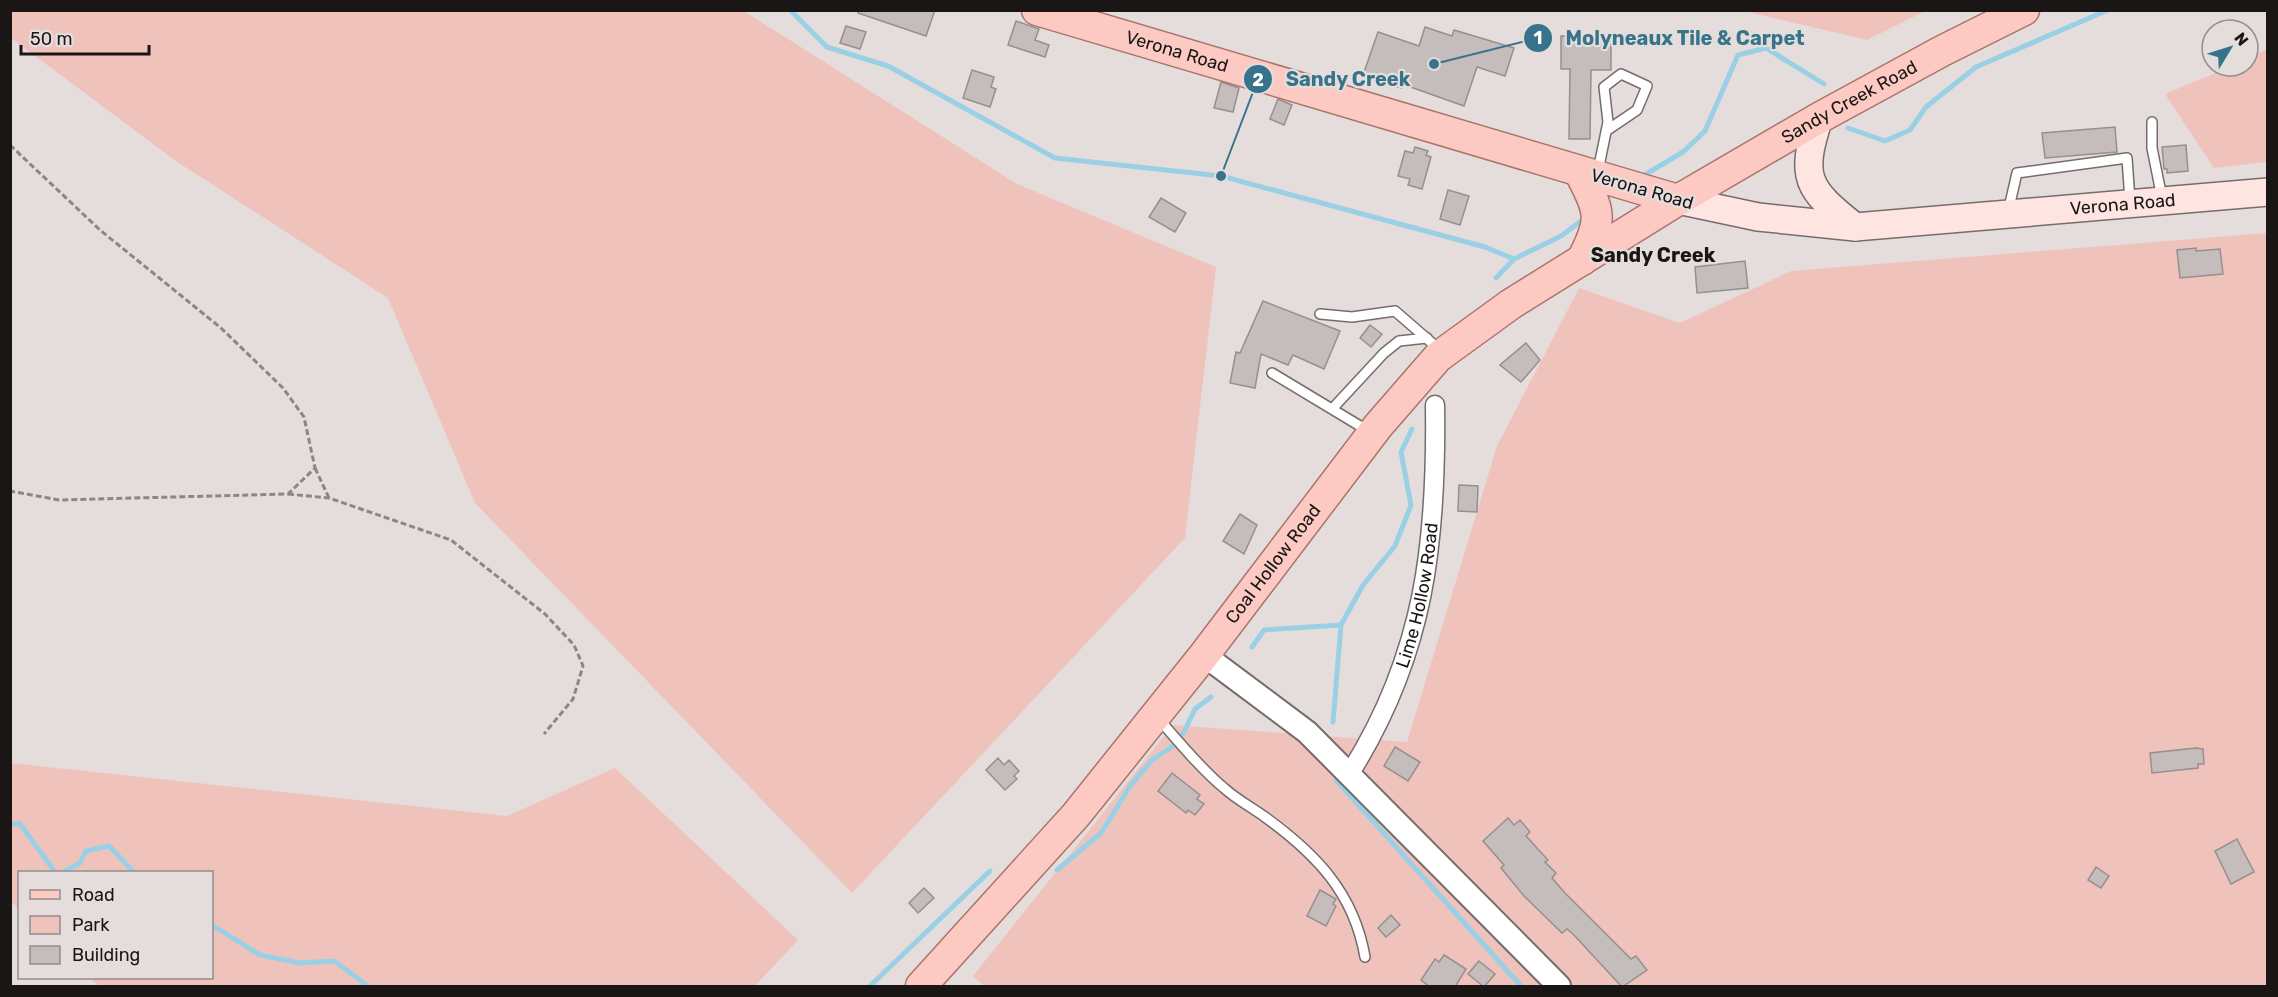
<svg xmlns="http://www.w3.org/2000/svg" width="2278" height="997" viewBox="0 0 2278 997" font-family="Rubik,sans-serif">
<rect width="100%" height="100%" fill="#e5dddb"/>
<!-- green -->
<g fill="#efc3bc">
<polygon points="11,10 744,11 1017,184 1216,267 1185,538 852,893 475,503 388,298 173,159 11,38"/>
<polygon points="1744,11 1925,11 1867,40"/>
<polygon points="2267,49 2267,162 2214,168 2165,94 2232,66 2248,66 2248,58"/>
<polygon points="2267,233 2267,986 984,986 973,976 1173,725 1407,742 1497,446 1579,288 1680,323 1791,271"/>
<polygon points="10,763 507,816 615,768 798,940 755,986 99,986 90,978 212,978 212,872 20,872 19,909 11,901"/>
</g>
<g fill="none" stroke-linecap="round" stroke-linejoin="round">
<!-- stream -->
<g stroke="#9ad0e5" stroke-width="5">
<polyline points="790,10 827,47 888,66 1055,158 1221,176 1485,247 1514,259 1561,236 1585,218"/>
<polyline points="1848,128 1885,141 1910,130 1926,107 1976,67 2108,10"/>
<polyline points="1641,177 1683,152 1705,131 1738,55 1766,48 1824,84"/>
<polyline points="1496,278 1514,259"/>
<polyline points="1252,647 1264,630 1341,625"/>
<polyline points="1333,722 1341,625 1363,585 1395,546 1411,505 1401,452 1412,429"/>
<polyline points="1336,780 1521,986"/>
<polyline points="10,824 20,824 55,872"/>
<polyline points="1057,870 1101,833 1130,786 1152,760 1173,746 1184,732 1195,709 1211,697"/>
<polyline points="63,872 80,863 86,851 109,846 134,872"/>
<polyline points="212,925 260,955 300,963 334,961 368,986"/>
<polyline points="870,986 990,871"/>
</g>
</g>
<!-- building -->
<g fill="#c5bdbb" stroke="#978f8e" stroke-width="1.5">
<polygon points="859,10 935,10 926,36 858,13"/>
<polygon points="1016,21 1039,29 1035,40 1049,45 1045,57 1008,45"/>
<polygon points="846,26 866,32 860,49 840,43"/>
<polygon points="1425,27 1452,36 1454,30 1514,48 1505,76 1477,67 1464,106 1402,84 1401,88 1363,75 1378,32 1419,46"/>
<polygon points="1561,36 1611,37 1611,70 1591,70 1590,139 1569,139 1570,69 1561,69"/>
<polygon points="972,70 994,77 991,87 996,89 990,107 963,98"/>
<polygon points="1221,82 1239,88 1233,112 1214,108"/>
<polygon points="1278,99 1292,105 1284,125 1270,119"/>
<polygon points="2115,127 2117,152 2045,158 2042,133"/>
<polygon points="2186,145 2188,171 2167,173 2167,169 2164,169 2162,147"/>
<polygon points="1415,147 1428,151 1426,155 1431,157 1422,189 1408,185 1410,179 1398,176 1405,151 1413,153"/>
<polygon points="1448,190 1469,196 1460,225 1440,219"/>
<polygon points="1161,198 1186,213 1175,232 1149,217"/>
<polygon points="2196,248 2196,251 2220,249 2223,274 2180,278 2177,250"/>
<polygon points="1745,261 1748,288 1697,293 1695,267"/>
<polygon points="1263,301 1340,331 1324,369 1293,355 1288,365 1261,354 1255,388 1230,383 1236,352 1240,353"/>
<polygon points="1370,325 1382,334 1371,347 1360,338"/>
<polygon points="1526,343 1540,360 1521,382 1500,365"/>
<polygon points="1459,485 1478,486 1477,512 1458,511"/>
<polygon points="1240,514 1257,525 1244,554 1223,541"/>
<polygon points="1395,747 1420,762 1408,781 1384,766"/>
<polygon points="2196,748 2203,749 2204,764 2198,764 2198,768 2152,773 2150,753"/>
<polygon points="998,758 1004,765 1009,760 1019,771 1014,776 1017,779 1005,790 986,770"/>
<polygon points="1172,773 1200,795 1197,799 1204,804 1195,815 1188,810 1186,813 1158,791"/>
<polygon points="1508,818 1514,825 1520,820 1530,832 1526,836 1548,860 1545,862 1556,873 1552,878 1565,893 1631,959 1636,956 1647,970 1622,987 1573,934 1567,929 1562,933 1524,896 1501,868 1504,865 1483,841"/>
<polygon points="2237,839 2254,872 2231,884 2215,851"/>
<polygon points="2096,867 2109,876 2101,888 2088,880"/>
<polygon points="924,888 934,898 918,913 909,903"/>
<polygon points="1320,890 1336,899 1333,904 1336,906 1326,926 1307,916"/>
<polygon points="1391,915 1400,925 1386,937 1378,928"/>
<polygon points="1444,955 1466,969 1455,987 1430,987 1421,980 1435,959 1439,962"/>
<polygon points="1479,961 1495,974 1484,987 1468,974"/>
</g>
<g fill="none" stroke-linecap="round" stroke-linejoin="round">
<!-- service casing -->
<g stroke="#746d6b" stroke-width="12">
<g id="service">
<polyline points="2152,122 2152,148 2162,198"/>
<polyline points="1598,171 1608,122 1604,87 1621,74 1647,86 1637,110 1606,131"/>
<polyline points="2008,212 2017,173 2127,158 2130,201"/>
<polyline points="1320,314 1352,317 1395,311 1440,350"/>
<polyline points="1272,373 1370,432"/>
<polyline points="1333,408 1384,353 1399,341 1427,338"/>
<path d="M 1158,718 C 1178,741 1200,768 1224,788 C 1236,799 1251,807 1265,817 C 1316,854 1354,893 1365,957"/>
</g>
</g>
<!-- minor casing -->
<g stroke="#746d6b" stroke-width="21">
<g id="minor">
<path id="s1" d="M 1350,773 C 1425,654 1437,542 1435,405"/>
</g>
</g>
<!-- tertiary casing -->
<g stroke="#746d6b" stroke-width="26">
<polyline id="tertiary" points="1204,655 1307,732 1559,986"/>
</g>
<!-- secondary casing -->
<g stroke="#746d6b" stroke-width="30">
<g id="secondary">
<path d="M 1819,118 C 1799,178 1807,189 1855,227"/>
<path id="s2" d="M 1678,200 L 1758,217 L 1855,227 L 2268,192"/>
</g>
</g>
<!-- primary casing -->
<g stroke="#ab746b" stroke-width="33">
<g id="primary">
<path id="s3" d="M 1037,10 L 1678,200"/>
<path d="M 1579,171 C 1600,212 1604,218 1582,260"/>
<path id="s4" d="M 921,986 L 1076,815 L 1204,655 L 1378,426 L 1438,357 L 1511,304 L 1678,200 L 1819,118 L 1942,51 L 2024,10"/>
</g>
</g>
<!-- path -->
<g stroke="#8c8685" stroke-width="3" stroke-dasharray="6 3" stroke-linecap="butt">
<polyline points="10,145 100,230 221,328 283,388 304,417 315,468 288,494 59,500 10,491"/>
<polyline points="315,468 329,498"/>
<polyline points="288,494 329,498 451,540 545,614 574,645 583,666 573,699 544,734"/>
</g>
<!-- service -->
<use href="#service" stroke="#fff" stroke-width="9"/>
<!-- minor -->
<use href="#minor" stroke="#fff" stroke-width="18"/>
<!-- tertiary -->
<use href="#tertiary" stroke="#fff" stroke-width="22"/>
<!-- secondary -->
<use href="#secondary" stroke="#fee5e1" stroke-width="27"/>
<!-- primary -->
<use href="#primary" stroke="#fccac2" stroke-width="30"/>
</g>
<g text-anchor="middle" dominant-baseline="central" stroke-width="4.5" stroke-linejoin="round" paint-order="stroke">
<!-- street labels -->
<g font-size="18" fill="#191615" stroke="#e5dddb">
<text stroke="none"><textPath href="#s3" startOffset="146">Verona Road</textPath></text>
<text stroke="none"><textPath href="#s4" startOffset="1299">Sandy Creek Road</textPath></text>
<text transform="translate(1642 189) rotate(16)">Verona Road</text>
<text stroke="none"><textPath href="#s2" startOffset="448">Verona Road</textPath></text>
<text stroke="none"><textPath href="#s4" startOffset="550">Coal Hollow Road</textPath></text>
<text stroke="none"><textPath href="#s1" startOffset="192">Lime Hollow Road</textPath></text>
</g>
<!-- neighbourhood labels -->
<g font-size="20" font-weight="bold" fill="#191615" stroke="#e5dddb">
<text x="1653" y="255">Sandy Creek</text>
</g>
</g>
<!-- callouts -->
<path fill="none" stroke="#37748b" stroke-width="2" d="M1434 64L1538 38M1221 176L1258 79"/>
<g fill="#37748b" stroke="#e5dddb" stroke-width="2">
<circle cx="1434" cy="64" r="6"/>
<circle cx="1221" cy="176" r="6"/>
<circle cx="1538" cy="38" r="15"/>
<circle cx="1258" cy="79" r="15"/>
</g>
<g font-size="18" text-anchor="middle" font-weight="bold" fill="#fff">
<text x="1538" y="44">1</text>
<text x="1258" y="86">2</text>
</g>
<g font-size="20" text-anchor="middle" font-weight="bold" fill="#37748b" stroke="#e5dddb" stroke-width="4.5" stroke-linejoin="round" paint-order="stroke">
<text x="1685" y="45">Molyneaux Tile &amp; Carpet</text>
<text x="1348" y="86">Sandy Creek</text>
</g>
<!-- border -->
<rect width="2278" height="997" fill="none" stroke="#191615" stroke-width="24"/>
<!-- legend -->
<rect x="18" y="871" width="195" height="108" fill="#e5dddb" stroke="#938d8c" stroke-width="1.5"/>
<rect x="30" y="890" width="30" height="9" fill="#fccac2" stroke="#938d8c" stroke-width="1.5"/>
<text x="72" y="901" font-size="18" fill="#191615">Road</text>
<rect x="30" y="916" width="30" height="18" fill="#efc3bc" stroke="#938d8c" stroke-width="1.5"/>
<text x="72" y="931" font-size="18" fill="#191615">Park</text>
<rect x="30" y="946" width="30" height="18" fill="#c5bdbb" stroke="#938d8c" stroke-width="1.5"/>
<text x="72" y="961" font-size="18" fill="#191615">Building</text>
<!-- north arrow -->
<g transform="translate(2230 48) rotate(52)"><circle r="28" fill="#e5dddb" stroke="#938d8c" stroke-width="1.5"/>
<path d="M0-4.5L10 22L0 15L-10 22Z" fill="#37748b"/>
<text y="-9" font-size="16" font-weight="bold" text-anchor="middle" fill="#191615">N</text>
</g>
<!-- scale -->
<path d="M21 45v9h128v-9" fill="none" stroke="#191615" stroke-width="3"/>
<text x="30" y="45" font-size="18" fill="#191615" stroke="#e5dddb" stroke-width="4.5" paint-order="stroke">50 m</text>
</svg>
